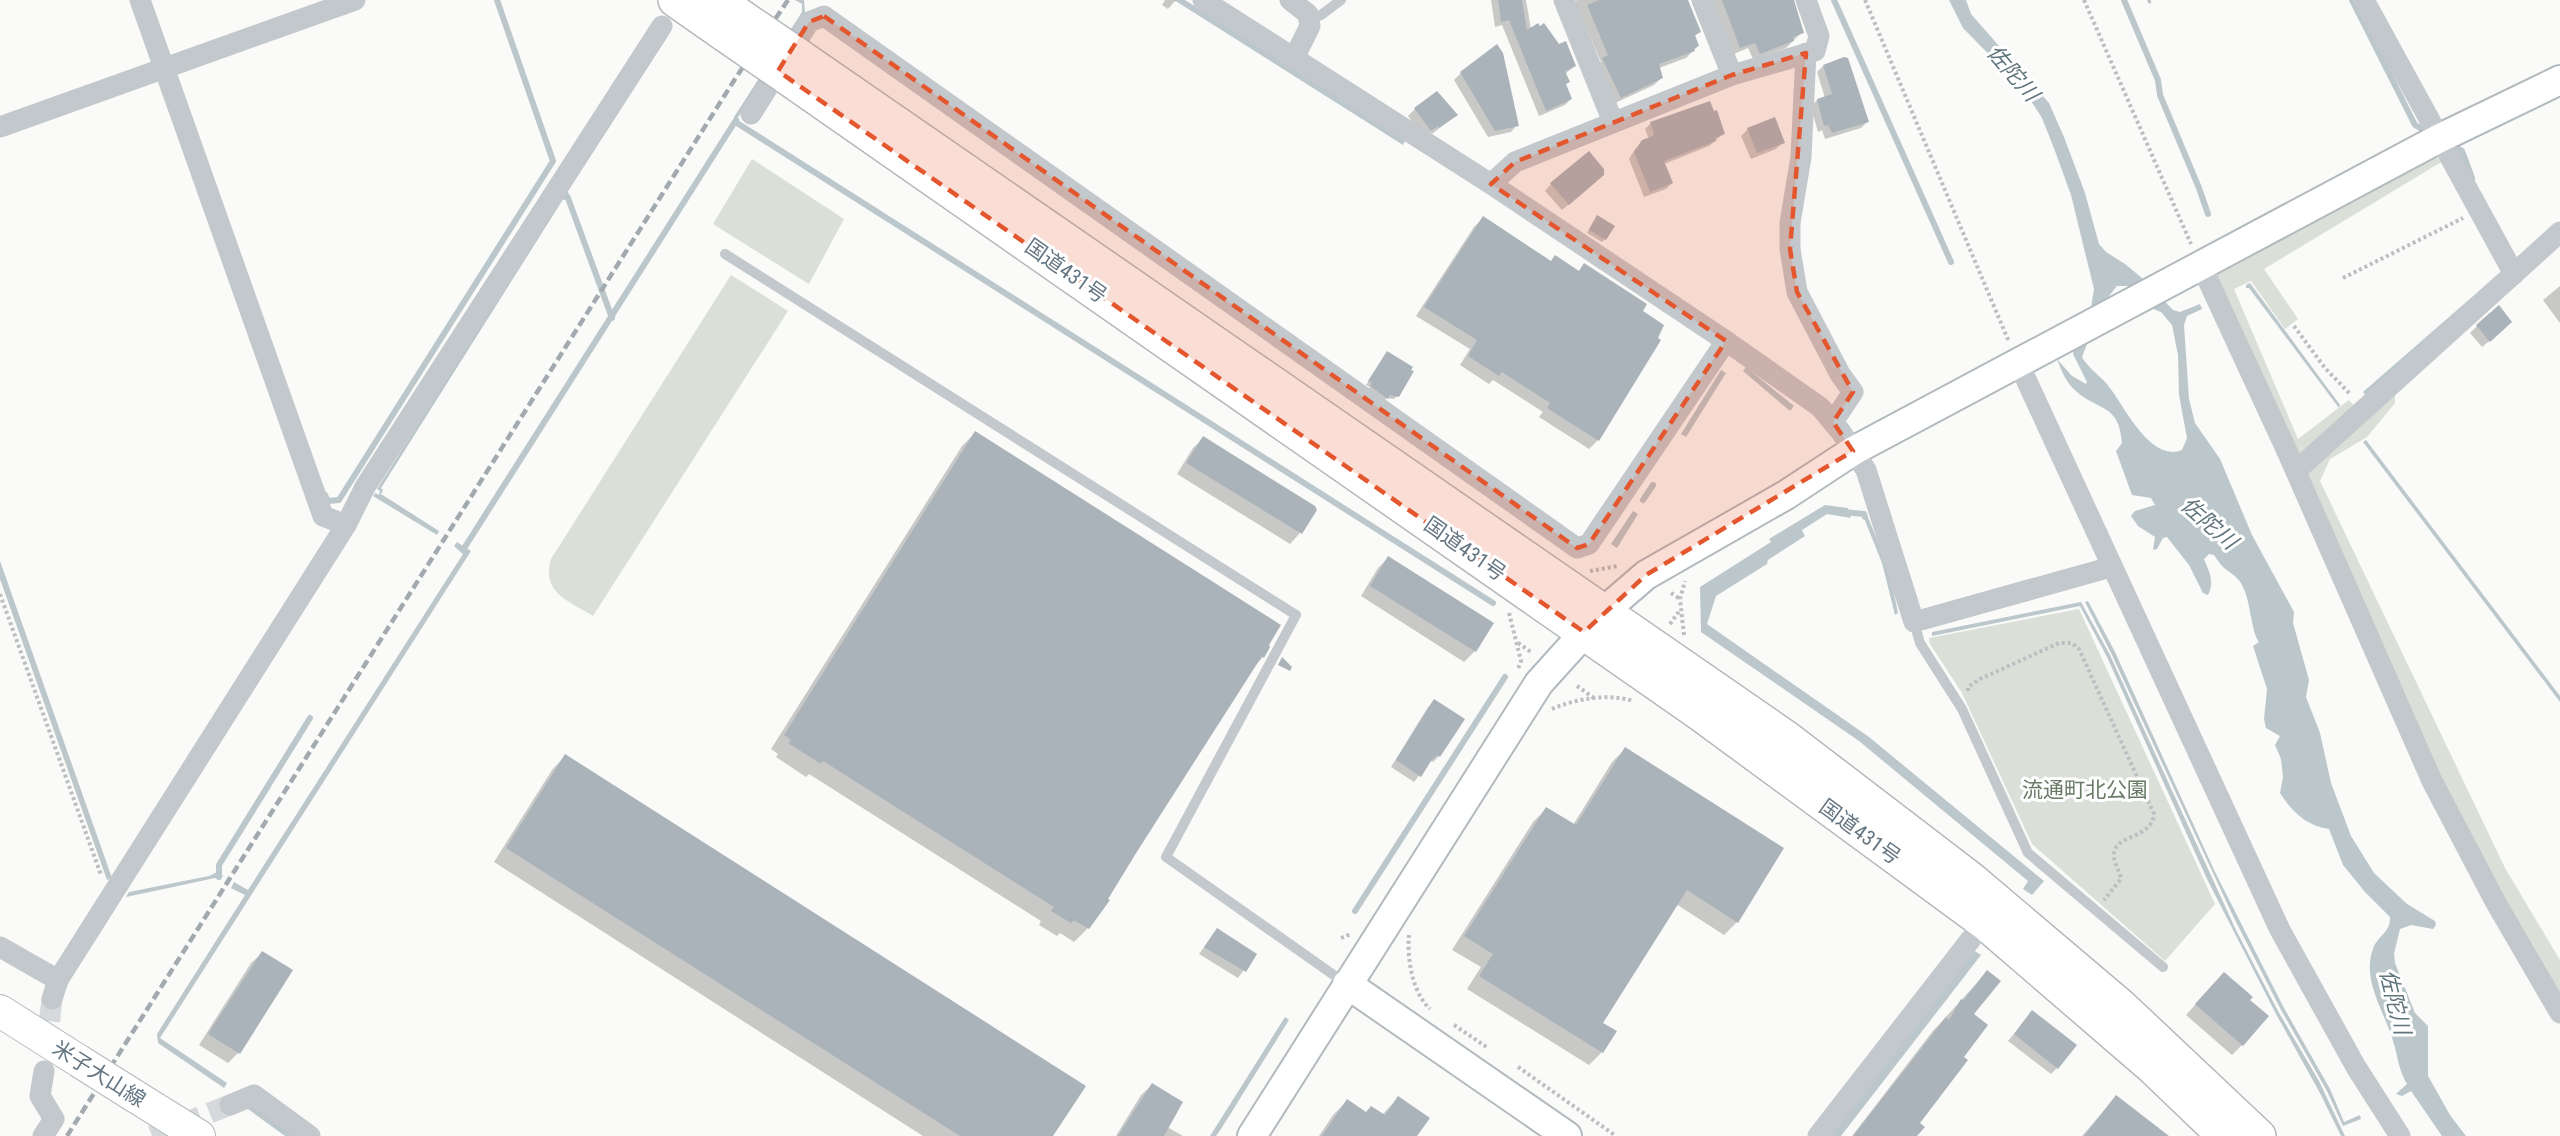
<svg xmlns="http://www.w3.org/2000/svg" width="2560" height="1136" viewBox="0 0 2560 1136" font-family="'Roboto Condensed','Noto Sans JP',sans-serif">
<rect width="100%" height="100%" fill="#fafaf8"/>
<!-- green -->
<g fill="#dadfd7">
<polygon points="2433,156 2443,161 2264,269 2298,319 2285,329 2251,281 2234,289 2298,439 2349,400 2359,411 2311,455 2298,455 2214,271"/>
<polygon points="752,159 844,219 809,284 713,224"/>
<path d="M 731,275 L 788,311 L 593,616 C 569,601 541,593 551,559 Z"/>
<polygon points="2395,388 2395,403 2367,437 2330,459 2320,481 2505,868 2560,960 2560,1005 2473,851 2306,469"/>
<polygon points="2079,609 2215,904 2165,961 2032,844 1962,693 1930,644 1929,638"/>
</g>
<!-- water -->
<g fill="#bbc7cb" fill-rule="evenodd">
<polygon points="795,0 804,0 805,13 737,119 739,124 737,127 734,117 802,12 802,4"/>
<polygon points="1174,0 1185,0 1406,139 1403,145"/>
<path d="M 1949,0 L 1966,0 L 1971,14 L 2049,103 L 2064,137 L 2085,193 L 2099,244 L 2106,252 L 2125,264 L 2142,278 L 2173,310 L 2180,312 L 2200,304 L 2202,309 L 2187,316 L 2184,325 L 2189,399 L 2195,423 L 2220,459 L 2252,535 L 2294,612 L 2293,623 L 2309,680 L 2306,697 L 2320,733 L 2331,783 L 2351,836 L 2374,873 L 2407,904 L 2435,921 L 2436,925 L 2433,929 L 2411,925 L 2400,929 L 2394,954 L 2395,963 L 2415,1013 L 2428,1026 L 2428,1076 L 2450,1115 L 2466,1136 L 2442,1136 L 2411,1091 L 2402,1096 L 2396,1094 L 2407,1084 C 2399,1071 2398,1058 2394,1044 C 2386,1014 2361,981 2373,949 C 2377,936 2391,933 2390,917 L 2365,892 L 2343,865 L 2329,829 C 2307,826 2292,812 2280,793 L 2283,777 L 2281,759 L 2275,745 L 2280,736 L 2266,728 L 2264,719 L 2267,689 L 2253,646 L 2259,642 C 2251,631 2251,603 2243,587 C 2238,576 2231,574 2223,567 C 2220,564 2217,559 2214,555 L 2209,554 L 2204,559 C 2209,571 2215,582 2208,595 L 2203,593 L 2189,565 L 2167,537 L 2163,538 L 2157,549 L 2153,550 L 2155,537 L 2138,526 L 2131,516 L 2135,511 L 2155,505 L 2151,498 L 2132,495 L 2116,451 L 2122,443 C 2119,403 2098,411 2077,392 C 2066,383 2062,372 2057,359 L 2072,376 L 2086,384 L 2087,382 L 2073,354 L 2075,335 L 2091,307 L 2094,289 L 2071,195 L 2055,151 L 2042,118 L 2033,104 L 2013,79 L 1963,28 ZM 2117,286 L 2129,286 L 2151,308 L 2161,312 L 2172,325 L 2178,355 L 2179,395 L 2187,438 L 2182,450 C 2150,463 2124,405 2107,384 C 2099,375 2088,368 2082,357 L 2102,305 Z"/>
<polygon points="559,199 562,201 381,488 383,490 381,494 439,531 437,535 373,496 375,493 379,495 380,491 377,489"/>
<polygon points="2495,277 2497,280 2366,396 2363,392"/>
<polygon points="2250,283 2340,405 2339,408 2249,288 2246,288 2246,285"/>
<polygon points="1746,367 1794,406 1790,411 1743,371"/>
<polygon points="1721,370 1726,373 1686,437 1681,434"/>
<polygon points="2366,440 2560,696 2560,702 2363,442"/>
<polygon points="1825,505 1848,508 1851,518 1827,514 1802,530 1805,536 1768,560 1767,564 1716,596 1707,624 1869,737 2044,881 2032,895 2023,889 2028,881 1859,741 1701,632 1700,587 1771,542 1769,539"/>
<polygon points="1633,511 1638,514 1617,548 1611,544"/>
<path d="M 1865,511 C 1880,544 1892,578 1898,613 L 1895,615 L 1882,563 L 1862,513 Z"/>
<polygon points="457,542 471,551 160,1038 227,1083 224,1088 158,1043 157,1034 245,895 231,888 234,882 248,890 463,554 454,546"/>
<polygon points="0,561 112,878 107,880 0,579"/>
<polygon points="2088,601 2115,652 2215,872 2284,1008 2330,1089 2344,1122 2360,1115 2361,1119 2343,1126 2327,1091 2281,1010 2233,916 2111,653 2085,602"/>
<polygon points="2081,602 2110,655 2236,930 2278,1011 2319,1081 2345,1136 2341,1136 2320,1093 2276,1014 2207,879 2107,657 2080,606 1932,636 1932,632"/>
<polygon points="219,871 223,876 220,880 215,878 126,897 129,892 209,876"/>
<polygon points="1973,950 1981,955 1841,1136 1830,1136"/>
<polygon points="1285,1017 1289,1020 1221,1129 1216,1136 1210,1136"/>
<polygon points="253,1103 300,1136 285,1136 248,1109"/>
</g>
<!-- shadow -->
<g fill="#0003">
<polygon points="1165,0 1176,0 1168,9 1162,5"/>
<polygon points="1491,0 1526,0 1532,35 1575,66 1565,74 1569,81 1565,85 1571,99 1565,105 1539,116 1502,25 1495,27"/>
<polygon points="1577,0 1674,0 1699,32 1694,37 1698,46 1686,58 1659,68 1661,78 1654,85 1613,104 1596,66 1601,62 1575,2"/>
<polygon points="1709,0 1788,0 1802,32 1786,48 1753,59 1748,48 1734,54"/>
<polygon points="1823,66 1867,122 1861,128 1825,139 1822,130 1818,132 1811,107 1817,100 1825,98 1817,72"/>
<polygon points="1461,73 1517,125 1511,132 1488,137 1454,80"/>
<polygon points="1709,103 1724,133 1709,146 1664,164 1672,183 1666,189 1644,197 1629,159 1636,148 1649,139 1645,129 1651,123"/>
<polygon points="1415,109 1456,115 1432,134 1430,132 1423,136 1408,116"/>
<polygon points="1748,129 1783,142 1776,149 1751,159 1741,136"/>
<polygon points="1595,182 1562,210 1545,191 1551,184"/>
<polygon points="1483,218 1550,262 1578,272 1584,265 1641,311 1656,339 1659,341 1598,440 1589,449 1539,417 1543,412 1493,380 1489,384 1460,365 1470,349 1416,316 1474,227"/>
<polygon points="1594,220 1605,239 1602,242 1587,233"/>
<polygon points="2560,286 2560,323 2543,300"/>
<polygon points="2477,326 2504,329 2482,347 2470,333"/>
<polygon points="1387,353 1397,396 1394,399 1387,398 1384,401 1368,390 1370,387 1366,385"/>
<polygon points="975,433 1267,645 1263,657 1253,668 1088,928 1074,942 1060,933 1057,936 1039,925 1041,921 809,774 806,777 776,757 778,754 771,749 962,446"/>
<polygon points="1204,438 1300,533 1290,544 1177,474 1193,448"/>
<polygon points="1388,558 1492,623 1475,651 1464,662 1361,596 1378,568"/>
<polygon points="1434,701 1439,756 1433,762 1430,761 1414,782 1391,767 1428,707"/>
<polygon points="1625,749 1737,922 1724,935 1676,904 1601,1023 1615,1032 1602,1052 1589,1065 1467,989 1481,967 1452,950 1533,822 1546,809 1573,825 1612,762"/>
<polygon points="565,756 1051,1136 923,1136 494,862 552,770"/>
<polygon points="1217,930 1255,955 1238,978 1199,954"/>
<polygon points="262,953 238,1053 228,1063 199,1045 251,963"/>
<polygon points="1987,972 1972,1014 1962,1057 1918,1123 1915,1136 1852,1136 1932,1032"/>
<polygon points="2214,984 2248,1000 2242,1045 2232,1055 2186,1015"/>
<polygon points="2032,1012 2057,1068 2051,1074 2008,1041"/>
<polygon points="1152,1085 1167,1127 1183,1136 1116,1136 1141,1095"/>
<polygon points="2116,1097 2167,1136 2082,1136"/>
<polygon points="1398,1098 1415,1136 1319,1136 1333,1115 1347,1101 1365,1113 1382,1115"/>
</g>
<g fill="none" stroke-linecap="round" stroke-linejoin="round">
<!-- stream -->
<g stroke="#bbc7cb" stroke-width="6">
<polyline points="1834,0 1951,262"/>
<polyline points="2124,0 2158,80 2160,95 2199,188 2208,214"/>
<polyline points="2352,0 2415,125 2429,133"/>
<polyline points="737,123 1493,603"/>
<polyline points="2451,145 2462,151 2472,178"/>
<polyline points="563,197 565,193 568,198 612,318"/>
<polyline points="325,495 328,501 339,500 553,161 497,0"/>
<polyline points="1643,500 1653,485"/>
<polyline points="1842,512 1864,514 1865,517"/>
<polyline points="463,550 736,120"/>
<polyline points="219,877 219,865 310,718"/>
<polyline points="1355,911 1505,677"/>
</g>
</g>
<!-- building -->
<g fill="#aab3b9">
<polygon points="1498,0 1522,0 1527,30 1538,23 1540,26 1544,23 1559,44 1566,41 1576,66 1565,71 1570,82 1566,84 1572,99 1546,111 1509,20 1501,22"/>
<polygon points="1599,0 1688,0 1701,32 1695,35 1699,46 1694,48 1695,51 1659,64 1663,78 1621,98 1602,58 1608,55 1587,5"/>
<polygon points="1722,0 1794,0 1804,33 1793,37 1794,41 1760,54 1755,43 1740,48"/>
<polygon points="1497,44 1503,53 1519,126 1495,131 1460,72"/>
<polygon points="1844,57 1848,58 1869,122 1832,133 1828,125 1824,126 1817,99 1832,94 1823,65"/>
<polygon points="1437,91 1458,115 1439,128 1438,126 1431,131 1414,108"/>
<polygon points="1710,101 1714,111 1717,110 1725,134 1715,138 1716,141 1664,161 1673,183 1650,192 1634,152 1642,140 1653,136 1654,133 1650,122"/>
<polygon points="1775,117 1785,143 1757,153 1747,128"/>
<polygon points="1589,151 1604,169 1604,175 1569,205 1550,183"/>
<polygon points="1597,215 1615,226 1606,240 1589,230"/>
<polygon points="1483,216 1551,261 1555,255 1579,271 1584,263 1647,304 1643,311 1664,325 1658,338 1661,340 1599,441 1547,408 1550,403 1502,372 1499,376 1468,356 1477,340 1424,307"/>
<polygon points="2499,305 2512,322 2490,342 2476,325"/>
<polygon points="1387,351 1413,367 1411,370 1414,371 1399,397 1390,395 1388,399 1370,386 1372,383 1368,381"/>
<polygon points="975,431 1281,625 1269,645 1270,647 1264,658 1262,656 1138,850 1108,899 1110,900 1089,929 1074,920 1071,923 1051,911 1054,907 823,761 821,764 788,743 791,740 784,735"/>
<polygon points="1203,436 1315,506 1317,510 1302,534 1186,463"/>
<polygon points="1388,556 1494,623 1476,652 1370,586"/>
<polygon points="1282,657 1292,667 1290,671 1278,665"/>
<polygon points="1434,699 1465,719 1440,757 1437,755 1431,761 1421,777 1396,760"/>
<polygon points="1625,747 1784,848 1738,923 1687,890 1603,1023 1617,1031 1603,1053 1479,976 1493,954 1464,936 1546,807 1576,825"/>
<polygon points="565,754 1086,1086 1053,1136 960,1136 506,848"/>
<polygon points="1217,928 1257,954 1246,972 1204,947"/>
<polygon points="262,951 293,970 240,1054 208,1034"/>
<polygon points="1987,970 2001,981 1974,1014 1988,1025 1964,1057 1968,1060 1920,1123 1925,1127 1917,1136 1853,1136 1946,1017 1949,1020 1961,999 1963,1001"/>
<polygon points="2224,972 2253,997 2250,1000 2269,1016 2243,1046 2195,1004"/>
<polygon points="2032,1010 2077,1045 2058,1069 2014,1034"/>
<polygon points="1152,1083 1183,1102 1164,1136 1118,1136"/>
<polygon points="2116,1095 2169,1136 2084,1136"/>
<polygon points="1398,1096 1430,1118 1417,1136 1322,1136 1347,1099 1366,1112 1371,1106 1385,1115"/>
</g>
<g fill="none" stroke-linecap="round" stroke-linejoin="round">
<!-- street-tunnel -->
<g stroke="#d5d9db" stroke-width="21" stroke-dasharray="21 10" stroke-linecap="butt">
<polyline points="46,1052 52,999"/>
<polyline points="152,1136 230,1105"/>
</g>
<!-- secondary casing -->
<g stroke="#b3babf" stroke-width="32">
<g id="secondary">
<polyline points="1347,984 1567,1136"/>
<polyline points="1252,1136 1539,683 1603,612 1646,575 1786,495 1853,451 2438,139 2560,80"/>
</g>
</g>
<!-- primary casing -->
<g stroke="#b5babe" stroke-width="34">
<g id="primary">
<polyline points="0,1011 79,1061"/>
<polyline points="133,1095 199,1136"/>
</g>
</g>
<!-- highway casing -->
<g stroke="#b4b9bd" stroke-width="36">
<g id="highway">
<polyline points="675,0 725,35"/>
<polyline points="719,0 742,17"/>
<polyline points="801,57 1787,738 1970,878 2121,1006 2259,1136"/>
<polyline points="786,77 1700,714 1986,924 2152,1067 2224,1136"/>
</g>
</g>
<!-- path -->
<g stroke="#bbbfc2" stroke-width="4" stroke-dasharray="3 3" stroke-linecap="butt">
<polyline points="1865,0 2009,342"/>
<polyline points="2084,0 2191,244"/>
<polyline points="2148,2 2152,0"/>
<polyline points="2343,278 2463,218"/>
<polyline points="2294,326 2325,368 2351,395"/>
<polyline points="1590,571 1618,566"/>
<polyline points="1671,593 1680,599"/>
<polyline points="0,594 101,875"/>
<polyline points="1509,613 1521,661 1518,669"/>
<polyline points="1670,624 1680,610"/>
<polyline points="1684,635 1680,599 1685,581"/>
<polyline points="1518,643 1531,652"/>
<polyline points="1577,686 1594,698"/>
<path d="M 1968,691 L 1968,687 L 1980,679 L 2059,643 L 2072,643 L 2079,649 L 2154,814 C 2152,840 2112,834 2114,856 C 2114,864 2120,871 2121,879 L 2104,900"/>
<path d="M 1552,709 C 1575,699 1608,693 1633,701"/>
<path d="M 1409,935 C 1407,959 1412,992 1430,1009"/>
<polyline points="1341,938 1351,934"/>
<polyline points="1454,1025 1488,1048"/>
<polyline points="1518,1067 1616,1136"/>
</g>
<!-- lane -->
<g stroke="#c3c8cc" stroke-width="10">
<polyline points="1309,20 1321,15 1341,0"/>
<polyline points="725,254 1296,615 1166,857 1345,983"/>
<polyline points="1914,622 1920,643 1962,709 2028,853 2163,967"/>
</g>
<!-- street -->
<g stroke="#c3c8cc" stroke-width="21">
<polyline points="140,0 323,516 346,525"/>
<polyline points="1203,0 1491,184 1726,341 1820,407 1841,432 1866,470 1914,622 2111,567"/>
<polyline points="1290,0 1308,14 1310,26 1294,58"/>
<polyline points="1564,0 1613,122"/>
<polyline points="1702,0 1732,75"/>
<polyline points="2364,0 2514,274"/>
<polyline points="1806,53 1801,157 1790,223 1790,249 1797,292 1840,374 1853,392 1833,422"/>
<polyline points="751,114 809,22 824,16 1577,548 1589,544 1726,341"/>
<polyline points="0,127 355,0"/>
<polyline points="1491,184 1515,162 1732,75 1815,51 1819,36 1806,0"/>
<polyline points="2201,265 2286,449 2432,781 2496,903 2560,1013"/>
<polyline points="2018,362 2280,930 2356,1067 2400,1136"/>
<polyline points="2296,471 2560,232"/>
<polyline points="0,947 58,980"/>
<polyline points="52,999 58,980 346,525 365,487 662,26"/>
<polyline points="230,1105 254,1095 310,1136"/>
<polyline points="43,1136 54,1119 40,1096 44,1071"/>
<polyline points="1818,1136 1971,939"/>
</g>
<!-- secondary -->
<use href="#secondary" stroke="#fff" stroke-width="28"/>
<!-- primary -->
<use href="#primary" stroke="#fff" stroke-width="32"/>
<!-- highway -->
<use href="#highway" stroke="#fff" stroke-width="33"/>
<!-- rail -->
<polyline stroke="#a2aab0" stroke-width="4.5" stroke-dasharray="9 4.5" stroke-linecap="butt" points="67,1136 735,79 788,0"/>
<!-- primary-bridge casing -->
<g stroke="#b5babe" stroke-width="34" stroke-linecap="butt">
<polyline id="primary-bridge" points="79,1061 133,1095"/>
</g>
<!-- highway-bridge casing -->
<g stroke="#b4b9bd" stroke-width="36" stroke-linecap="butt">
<g id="highway-bridge">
<polyline points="742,17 801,57"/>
<polyline points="725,35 786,77"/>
</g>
</g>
<!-- primary-bridge -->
<use href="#primary-bridge" stroke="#fff" stroke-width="32"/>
<!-- highway-bridge -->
<use href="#highway-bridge" stroke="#fff" stroke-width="33"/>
</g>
<!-- marked area -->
<path fill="#e4572e" fill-opacity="0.2" stroke="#e4572e" stroke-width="4.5" stroke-dasharray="12 8" stroke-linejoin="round" d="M 824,16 L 1577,548 L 1589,544 L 1726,341 L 1491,184 L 1515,162 L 1732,75 L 1806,53 L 1790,249 L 1797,292 L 1853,392 L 1833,422 L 1853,451 L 1646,575 L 1584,632 L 778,71 L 809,22 Z"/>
<g text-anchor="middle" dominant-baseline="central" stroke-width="6" stroke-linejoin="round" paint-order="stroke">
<!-- street labels -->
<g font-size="21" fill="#657683" stroke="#fff">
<text transform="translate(1066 271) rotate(35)">国道431号</text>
<text transform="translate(1465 549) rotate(35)">国道431号</text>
<text transform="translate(1860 832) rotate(36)">国道431号</text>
<text transform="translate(99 1074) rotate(32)">米子大山線</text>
</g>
<!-- park labels -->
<g font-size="21" fill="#687a64" stroke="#fff">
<text x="2085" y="790">流通町北公園</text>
</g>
<!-- water labels -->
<g font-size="22" font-style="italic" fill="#60757c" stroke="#fff">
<text transform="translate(2013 73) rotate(49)">佐陀川</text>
<text transform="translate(2209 523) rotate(41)">佐陀川</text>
<text transform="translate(2395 1002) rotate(76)">佐陀川</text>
</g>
</g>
</svg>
